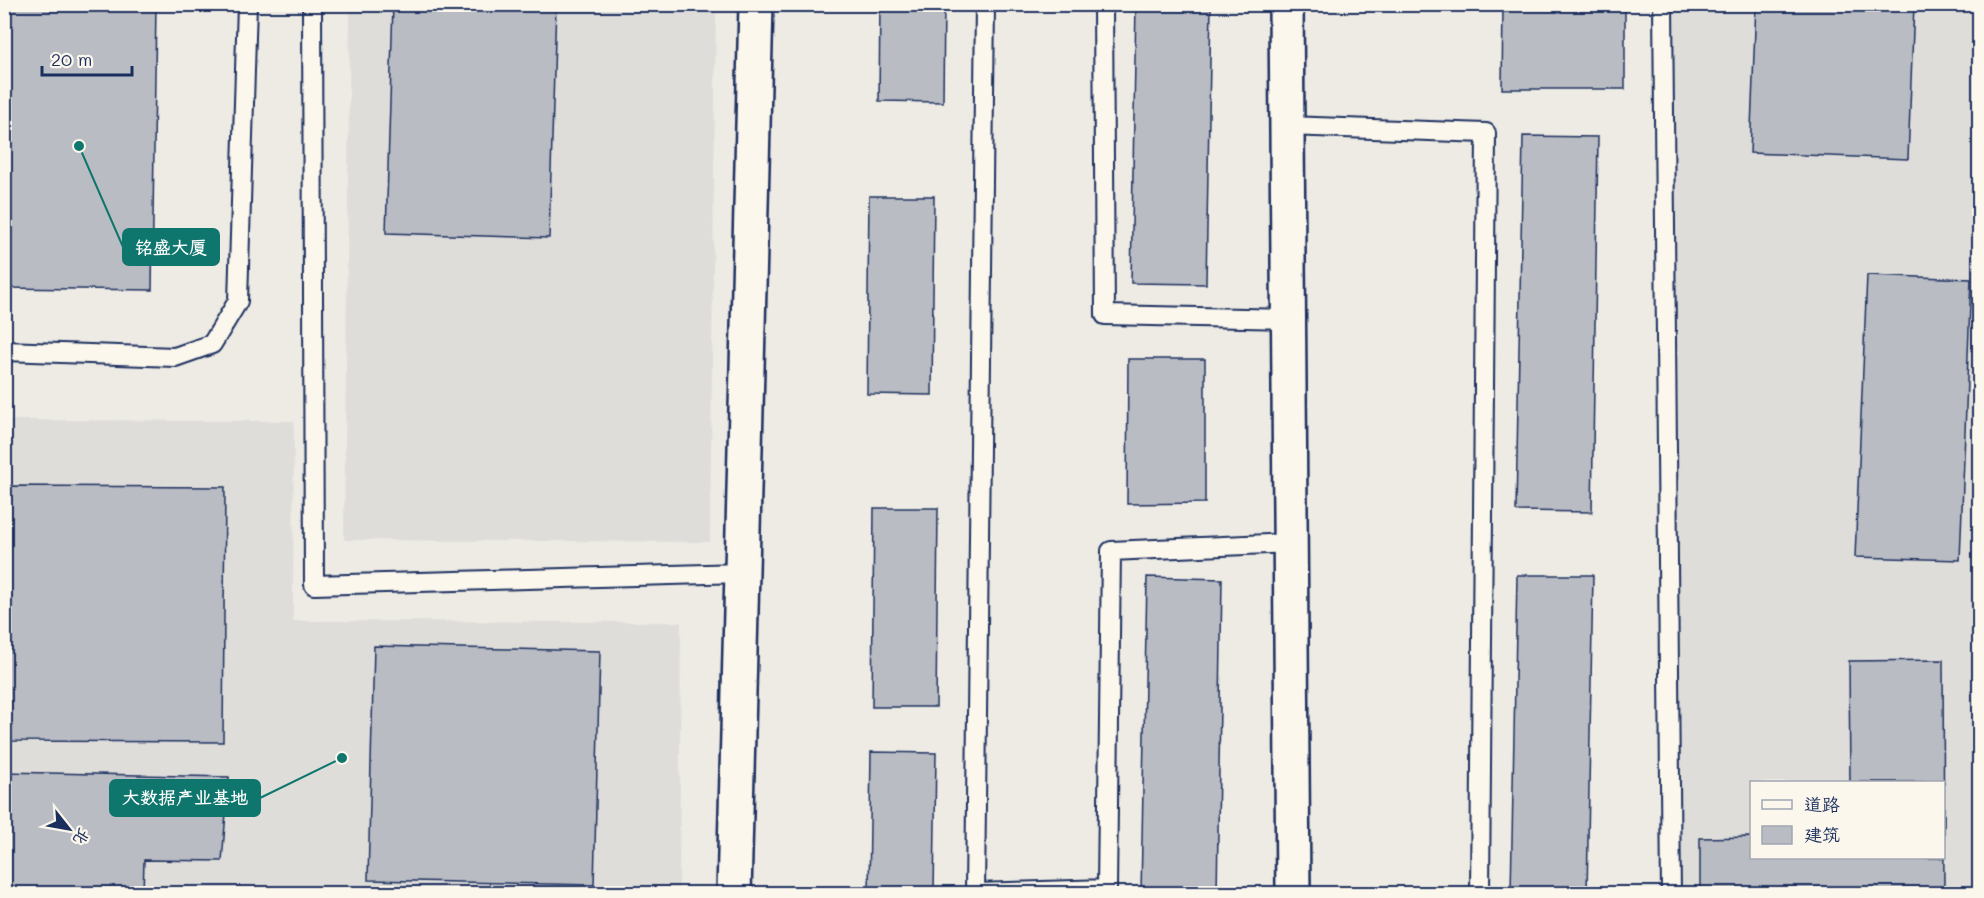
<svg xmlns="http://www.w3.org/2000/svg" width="1984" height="898" viewBox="0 0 1984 898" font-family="Mali,'LXGW WenKai TC',sans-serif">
<rect width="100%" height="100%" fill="#eeebe4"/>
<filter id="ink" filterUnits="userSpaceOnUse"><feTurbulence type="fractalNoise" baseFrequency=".0167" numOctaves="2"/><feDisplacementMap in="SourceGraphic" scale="12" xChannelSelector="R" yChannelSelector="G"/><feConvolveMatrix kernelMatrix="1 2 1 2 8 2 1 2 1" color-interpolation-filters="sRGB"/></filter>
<g filter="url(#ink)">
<!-- built -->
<g fill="#deddda" fill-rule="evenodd">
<polygon points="350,5 716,5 710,542 344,540"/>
<path d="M 1672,5 L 1979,5 L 1979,893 L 1677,893 ZM 1752,782 L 1944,782 L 1944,858 L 1752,858 Z"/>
<polygon points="5,420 294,421 293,621 681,622 679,893 5,894"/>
</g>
<!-- building -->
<g fill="#b9bcc3" stroke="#1b2f5e" stroke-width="1.5">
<polygon points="4,4 156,4 152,290 4,288"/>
<polygon points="393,4 556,4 549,238 386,233"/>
<polygon points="880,4 944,4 943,102 879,101"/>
<polygon points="1136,4 1211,4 1206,284 1131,283"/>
<polygon points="1503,4 1625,4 1625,89 1502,89"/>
<polygon points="1756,4 1914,4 1908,159 1750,153"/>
<polygon points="1523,136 1598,137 1592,512 1516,511"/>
<polygon points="869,196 934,196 932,395 867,394"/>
<polygon points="1867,275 1971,279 1960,560 1855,557"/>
<polygon points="1128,359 1205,359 1205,503 1127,504"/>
<polygon points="4,486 225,487 223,742 4,741"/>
<polygon points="874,508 938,508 936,707 872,707"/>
<polygon points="1517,575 1593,575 1587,894 1511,894"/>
<polygon points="1147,577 1222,579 1217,894 1141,894"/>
<polygon points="374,646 600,651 594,885 368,880"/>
<polygon points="1943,660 1944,894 1700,894 1700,838 1752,837 1752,858 1944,858 1944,782 1850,782 1849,661"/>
<polygon points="871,752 936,753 934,894 869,894"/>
<polygon points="4,772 229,777 222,861 144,860 143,894 4,894"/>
</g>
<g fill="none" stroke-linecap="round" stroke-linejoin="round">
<!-- service casing -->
<g stroke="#1b2f5e" stroke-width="22">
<g id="service">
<polyline points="312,4 314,585 742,573"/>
<polyline points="985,4 975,893 1107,889 1111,551 1290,543"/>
<polyline points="1103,4 1105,315 1289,319"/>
<polyline points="1663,4 1671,894"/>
<polyline points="1287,126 1486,133 1480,894"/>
<polyline points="4,351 175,357 212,344 238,301 247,4"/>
</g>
</g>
<!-- minor casing -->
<g stroke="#1b2f5e" stroke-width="38">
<polyline id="minor" points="1286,4 1293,894"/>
</g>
<!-- tertiary casing -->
<g stroke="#1b2f5e" stroke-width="38">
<polyline id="tertiary" points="734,894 756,4"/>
</g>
<!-- service -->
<use href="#service" stroke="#fbf7ec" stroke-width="18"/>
<!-- minor -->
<use href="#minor" stroke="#fbf7ec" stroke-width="33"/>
<!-- tertiary -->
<use href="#tertiary" stroke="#fbf7ec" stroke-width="33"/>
</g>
</g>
<!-- callouts -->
<path fill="none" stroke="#0f766e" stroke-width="2" d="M79 146L123 247M342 758L260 798"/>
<g fill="#0f766e" stroke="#fbf7ec" stroke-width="2">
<circle cx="79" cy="146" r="6"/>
<circle cx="342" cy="758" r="6"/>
</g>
<g fill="#0f766e" stroke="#0f766e" stroke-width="2">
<rect x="123" y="229" width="96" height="36" rx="6"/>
<rect x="110" y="780" width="150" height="36" rx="6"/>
</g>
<g font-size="18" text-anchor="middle" font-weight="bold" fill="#fff">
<text x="171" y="254">铭盛大厦</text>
<text x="185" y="804">大数据产业基地</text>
</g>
<!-- margin -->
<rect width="1984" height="898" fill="none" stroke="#fbf7ec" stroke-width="24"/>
<rect x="12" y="12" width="1960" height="874" fill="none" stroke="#1b2f5e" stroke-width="2" filter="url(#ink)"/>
<!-- legend -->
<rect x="1750" y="781" width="195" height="78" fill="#fbf7ec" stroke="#a1a7b3" stroke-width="1.5"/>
<rect x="1762" y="800" width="30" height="9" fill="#fbf7ec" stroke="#a1a7b3" stroke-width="1.5"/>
<text x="1804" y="811" font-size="18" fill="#1b2f5e">道路</text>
<rect x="1762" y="826" width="30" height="18" fill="#b9bcc3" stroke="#a1a7b3" stroke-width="1.5"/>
<text x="1804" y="841" font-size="18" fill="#1b2f5e">建筑</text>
<!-- north arrow -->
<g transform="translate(69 829) rotate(121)" stroke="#fbf7ec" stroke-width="4.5" paint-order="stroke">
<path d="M0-4.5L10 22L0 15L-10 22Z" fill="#1b2f5e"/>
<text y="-9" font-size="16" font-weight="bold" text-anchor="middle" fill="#1b2f5e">北</text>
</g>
<!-- scale -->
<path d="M42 66v9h90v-9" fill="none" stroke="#1b2f5e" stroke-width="3"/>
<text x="51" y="66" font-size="18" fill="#1b2f5e" stroke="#fbf7ec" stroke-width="4.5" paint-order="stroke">20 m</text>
</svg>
